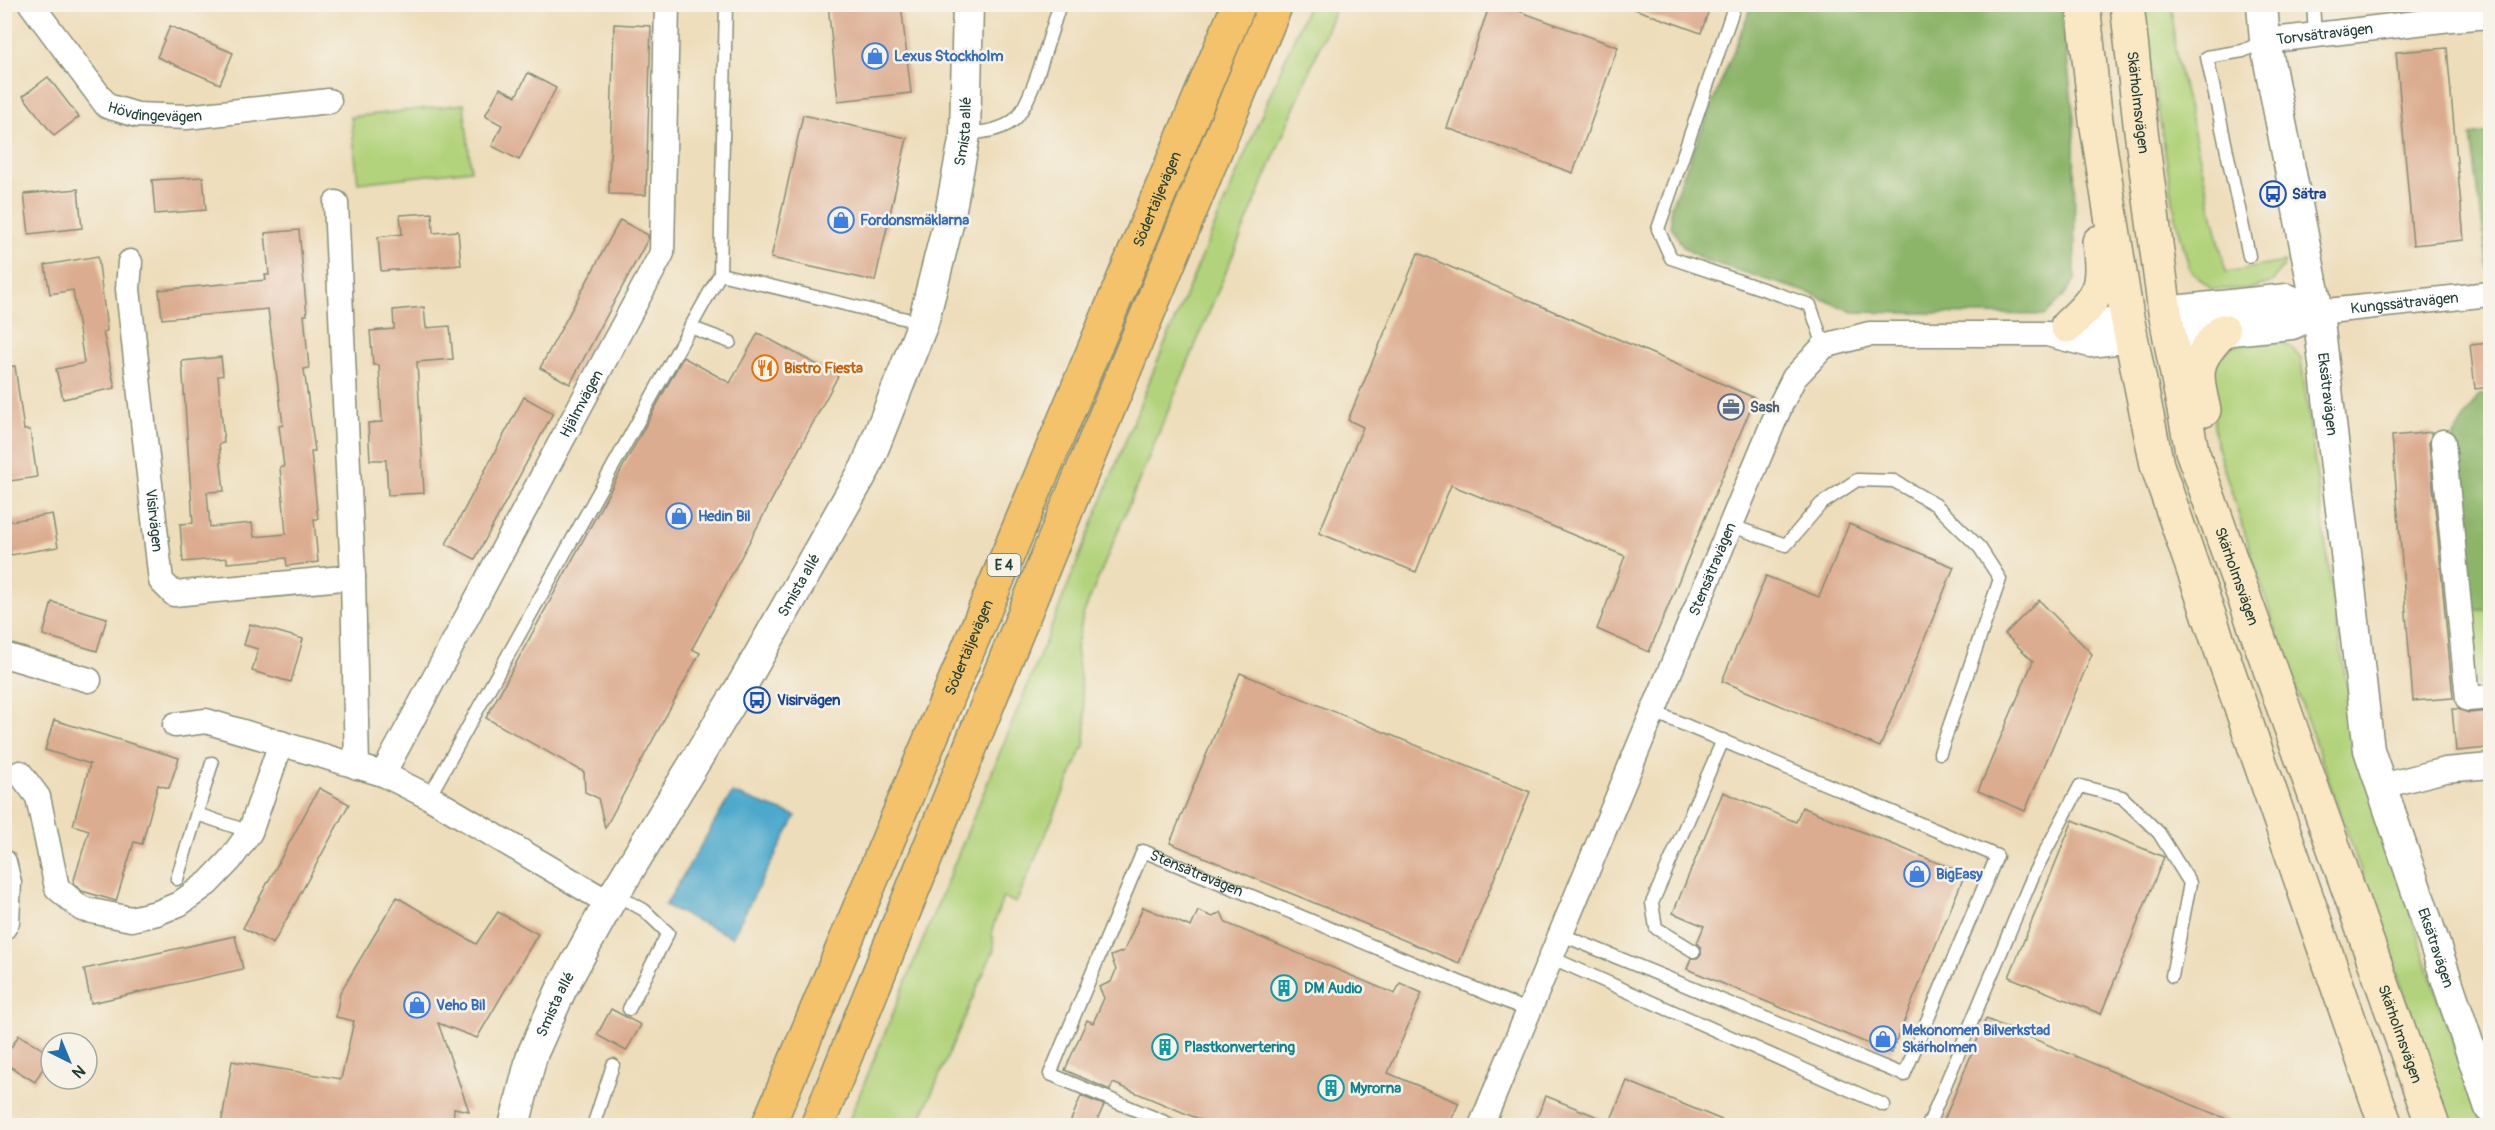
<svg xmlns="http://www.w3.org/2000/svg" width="2495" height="1130" viewBox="0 0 2495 1130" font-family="Pangolin,sans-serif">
<rect width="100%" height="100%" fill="#f7f3e8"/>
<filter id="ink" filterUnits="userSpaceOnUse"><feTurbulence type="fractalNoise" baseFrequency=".0167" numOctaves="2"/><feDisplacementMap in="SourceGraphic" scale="12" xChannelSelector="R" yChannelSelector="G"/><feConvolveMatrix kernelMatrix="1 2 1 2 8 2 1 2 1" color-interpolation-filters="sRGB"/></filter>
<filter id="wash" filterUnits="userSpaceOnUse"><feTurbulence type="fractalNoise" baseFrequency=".008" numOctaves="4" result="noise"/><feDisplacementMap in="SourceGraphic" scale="24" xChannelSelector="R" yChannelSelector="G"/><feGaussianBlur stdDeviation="1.35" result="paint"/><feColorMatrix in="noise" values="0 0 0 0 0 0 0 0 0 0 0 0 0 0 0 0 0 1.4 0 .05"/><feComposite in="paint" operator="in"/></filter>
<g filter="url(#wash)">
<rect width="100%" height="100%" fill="#edddba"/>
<!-- green -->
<g fill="#b2d37b" stroke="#688858" stroke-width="1.5">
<polygon points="1308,5 1337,5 1083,615 1076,648 1086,721 1085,743 1016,903 1003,897 992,930 994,949 918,1125 847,1125 1042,650 1153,372"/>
<polygon points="2144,5 2172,5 2175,50 2226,272 2285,262 2273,282 2250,289 2212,289 2190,270 2176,219 2149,54"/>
<polygon points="464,104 471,170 358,183 351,117"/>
<polygon points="2280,341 2291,347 2301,359 2336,621 2354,727 2435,991 2482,1125 2451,1125 2283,652 2216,444 2209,373 2226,346"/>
<polygon points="2490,609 2490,688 2482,689 2474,681 2470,611"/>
</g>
<!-- forest -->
<g fill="#8db56b" stroke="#567950" stroke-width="1.5">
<polygon points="1752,5 2061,5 2074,119 2075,280 2062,298 2045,315 1853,312 1809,293 1702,259 1683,247 1671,226 1671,206"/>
<polygon points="2490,132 2490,270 2488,270 2471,135"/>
<polygon points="2490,393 2490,609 2470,611 2449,444 2479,394"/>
</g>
<!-- water -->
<polygon fill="#4ea9cc" stroke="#367380" stroke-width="1.5" points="732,793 796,816 732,937 665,906"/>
<g id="blocks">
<!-- building -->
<g fill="#dbac8f">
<polygon points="828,4 901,4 911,93 838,101"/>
<polygon points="1490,4 1499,4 1618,47 1573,173 1447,128"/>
<polygon points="1630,4 1711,4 1701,33 1629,7"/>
<polygon points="614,24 651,26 646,195 609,194"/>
<polygon points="170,26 233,53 220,84 157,57"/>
<polygon points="2447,48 2464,240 2413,245 2396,52"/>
<polygon points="528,73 556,88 519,160 492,146 502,125 485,116 500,88 516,96"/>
<polygon points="48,77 79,117 54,136 23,96"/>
<polygon points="803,115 907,138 875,281 771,258"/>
<polygon points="203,177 206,210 155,214 152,180"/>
<polygon points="78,189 82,228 29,234 24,194"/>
<polygon points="432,213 433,233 458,231 461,265 381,271 378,237 402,234 400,215"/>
<polygon points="620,220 648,235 648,239 570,384 540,368"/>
<polygon points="299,230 307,315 304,315 309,368 304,369 315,451 311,452 318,519 314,519 318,562 287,566 286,558 227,563 227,558 183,562 180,524 193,523 182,361 221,357 223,375 218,376 224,443 219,444 224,491 207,492 210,527 252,523 254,537 286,534 280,467 284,467 279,426 283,425 268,309 162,319 159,290 266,280 265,275 269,275 265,233"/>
<polygon points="1418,253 1755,398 1649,652 1597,629 1625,556 1451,485 1416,572 1319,533 1363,427 1348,420"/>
<polygon points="98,256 107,331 103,332 115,388 63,399 56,369 84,363 73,290 50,294 45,265"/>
<polygon points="424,307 426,328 450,326 453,359 417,362 424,493 388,495 386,460 370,460 368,423 382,422 379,365 373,365 370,331 394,329 393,310"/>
<polygon points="758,333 838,376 692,649 700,653 605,828 598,798 585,792 584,772 486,718 683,357 730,383"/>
<polygon points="2490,343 2490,387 2475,389 2470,345"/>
<polygon points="15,366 24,430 30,430 37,477 10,481 4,447 4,367"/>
<polygon points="524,397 553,413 475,559 446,544"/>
<polygon points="2432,432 2429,443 2453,698 2413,701 2392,436"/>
<polygon points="52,514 58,547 11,555 5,522"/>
<polygon points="1849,524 1954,567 1880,747 1722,681 1766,576 1819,597"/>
<polygon points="2039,600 2092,654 2025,811 1978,791 2033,661 2005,634"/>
<polygon points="52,602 107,618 97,651 43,635"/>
<polygon points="250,624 303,639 291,682 252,671 258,649 244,645"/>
<polygon points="1240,673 1530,792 1459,963 1170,843"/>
<polygon points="2452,709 2458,709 2469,713 2490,711 2490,748 2456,751"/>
<polygon points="54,720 179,758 169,788 158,785 142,844 134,842 116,901 82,891 73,883 89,830 73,825 90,764 45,750"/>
<polygon points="319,788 349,804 273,944 243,928"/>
<polygon points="1723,792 1796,822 1802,807 1965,874 1891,1053 1687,969 1691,958 1697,958 1701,955 1701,948 1697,943 1704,926 1673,913"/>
<polygon points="2073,820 2164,857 2101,1014 2009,977"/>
<polygon points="397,897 476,944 498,912 538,934 477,1038 438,1023 469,1111 454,1108 453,1125 221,1125 232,1061 341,1079 354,1021 336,1017 340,993"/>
<polygon points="1143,907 1191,927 1198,911 1213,917 1221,912 1226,923 1395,994 1400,983 1422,993 1388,1073 1459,1103 1449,1125 1213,1125 1113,1083 1110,1090 1065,1070 1087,1020 1093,1023 1104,998 1099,987 1111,982 1116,970 1111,956 1124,951"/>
<polygon points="235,936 243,969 91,1003 84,969"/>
<polygon points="611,1009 641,1025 626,1051 597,1035"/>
<polygon points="1986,1019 2241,1125 1942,1125"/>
<polygon points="19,1035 51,1054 35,1082 4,1063 4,1058"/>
<polygon points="1627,1081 1734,1125 1534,1125 1546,1096 1610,1122"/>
<polygon points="1081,1096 1104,1105 1095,1125 1069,1125"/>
</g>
</g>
</g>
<g filter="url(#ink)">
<use href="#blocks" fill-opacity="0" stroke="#868d77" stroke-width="1.5"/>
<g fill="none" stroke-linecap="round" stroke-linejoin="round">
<!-- service casing -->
<g stroke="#868d77" stroke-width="15">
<g id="service">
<polyline points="1735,4 1658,229 1671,258 1810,305 1824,346"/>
<polyline points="2313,4 2315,35"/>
<path d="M 966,134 C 982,132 1001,131 1014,120 C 1032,105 1051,30 1060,4"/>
<polyline points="2249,256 2207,57 2243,51 2264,41"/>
<polyline points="720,274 923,323"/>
<polyline points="690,327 730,342"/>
<polyline points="1732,526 1786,545 1821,504 1857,480 1894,481 1936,505 1980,548 2000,579 1940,753"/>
<polyline points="429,797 720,274 726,4"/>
<polyline points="197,814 250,832"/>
<polyline points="177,879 212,763"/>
<polyline points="615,894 644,910 668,933 629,1009"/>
<polyline points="1560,934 1904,1075 1997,856 1654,712"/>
<polyline points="1694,951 1656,928 1652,903 1723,740"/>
<polyline points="1550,957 1884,1105"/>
<polyline points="593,1126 613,1065"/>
<path id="s1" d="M 1174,1126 L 1050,1074 L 1143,851 L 1529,1011"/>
<polyline points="1928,1126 2035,871 2080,786 2122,797 2159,833 2190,883 2172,976"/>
</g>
</g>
<!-- minor casing -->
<g stroke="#868d77" stroke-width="27">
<g id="minor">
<path id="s2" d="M 31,4 L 107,106 L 137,115 L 187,117 L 329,101"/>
<path id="s3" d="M 2265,41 L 2451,19 L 2490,16"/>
<polyline points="336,203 353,577 357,767"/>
<path id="s4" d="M 130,262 L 128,289 L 161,581 L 174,594 L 353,577"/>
<path id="s5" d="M 2318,312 L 2490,294"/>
<polyline points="2063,327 2127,317"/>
<polyline points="2443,442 2468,699 2490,697"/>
<polyline points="4,655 89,680"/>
<polyline points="175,725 206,721 383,774 429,797 609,903"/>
<polyline points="20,773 38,797 57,888 82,909 131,919 157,913 179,904 208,883 230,860 250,832 281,743"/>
<path id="s6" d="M 383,774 L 662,253 L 667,4"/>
<polyline points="2382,786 2445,770 2490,766"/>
<polyline points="4,862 9,883 7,922 4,927"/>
<path id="s7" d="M 1481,1126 L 1781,404 L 1794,378 L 1824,346 L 1869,334 L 2047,334 L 2090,345 L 2132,340"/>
</g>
</g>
<!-- tertiary casing -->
<g stroke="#868d77" stroke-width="33">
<g id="tertiary">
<path id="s8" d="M 2262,4 L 2265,41 L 2318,312 L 2369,750 L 2490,1108"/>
<polyline points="2165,312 2287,299 2318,312"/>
<polyline points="2170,336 2292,324 2318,312"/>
<path id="s9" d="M 514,1126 L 532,1055 L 561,990 L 609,903 L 745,680 L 866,467 L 923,323 L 948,224 L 965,135 L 968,4"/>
</g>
</g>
<!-- secondary casing -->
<g stroke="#868d77" stroke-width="36">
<g id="secondary">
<polyline points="2083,4 2096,121 2127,317 2157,465 2386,1126"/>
<path id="s10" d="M 2127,4 L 2140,123 L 2165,312 L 2192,451 L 2433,1126"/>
<path d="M 2067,326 C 2100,295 2105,288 2099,242"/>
<path d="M 2204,410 C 2194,371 2194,360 2223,331"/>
</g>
</g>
<!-- motorway casing -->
<g stroke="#868d77" stroke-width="36">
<g id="motorway">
<path id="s11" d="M 768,1126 L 1239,4"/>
<polyline points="817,1126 1066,511 1276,4"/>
</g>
</g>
<!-- service -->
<use href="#service" stroke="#fff" stroke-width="12"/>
<!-- minor -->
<use href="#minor" stroke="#fff" stroke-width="24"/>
<!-- tertiary -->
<use href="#tertiary" stroke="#fff" stroke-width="30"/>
<!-- secondary -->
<use href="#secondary" stroke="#fae7c3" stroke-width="33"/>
<!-- motorway -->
<use href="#motorway" stroke="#f3c26a" stroke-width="33"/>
</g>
</g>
<!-- icons -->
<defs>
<g id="shop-ring" transform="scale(1.35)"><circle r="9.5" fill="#f7f3e8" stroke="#3f7fe0" stroke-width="1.5"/><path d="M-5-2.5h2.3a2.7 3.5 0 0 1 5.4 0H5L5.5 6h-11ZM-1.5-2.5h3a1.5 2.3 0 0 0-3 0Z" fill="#3f7fe0"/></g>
<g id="bus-ring" transform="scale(1.35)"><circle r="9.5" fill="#f7f3e8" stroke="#1a4fb4" stroke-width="1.5"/><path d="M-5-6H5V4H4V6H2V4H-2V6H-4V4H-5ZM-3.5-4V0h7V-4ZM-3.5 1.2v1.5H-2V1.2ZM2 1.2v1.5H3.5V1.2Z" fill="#1a4fb4"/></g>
<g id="restaurant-ring" transform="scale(1.35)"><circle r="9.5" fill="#f7f3e8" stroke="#e8710a" stroke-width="1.5"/><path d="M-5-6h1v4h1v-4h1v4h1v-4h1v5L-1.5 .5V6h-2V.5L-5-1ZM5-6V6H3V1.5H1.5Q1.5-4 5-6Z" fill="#e8710a"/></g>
<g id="office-ring" transform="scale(1.35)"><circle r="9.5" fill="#f7f3e8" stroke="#5c6f8a" stroke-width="1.5"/><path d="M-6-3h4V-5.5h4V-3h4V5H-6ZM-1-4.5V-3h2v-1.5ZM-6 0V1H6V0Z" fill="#5c6f8a"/></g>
<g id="building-ring" transform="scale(1.35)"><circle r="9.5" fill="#f7f3e8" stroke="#0f9aa8" stroke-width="1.5"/><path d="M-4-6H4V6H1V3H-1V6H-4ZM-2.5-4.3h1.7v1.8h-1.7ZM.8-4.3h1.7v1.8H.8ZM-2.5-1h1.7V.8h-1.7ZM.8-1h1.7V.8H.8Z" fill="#0f9aa8"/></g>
</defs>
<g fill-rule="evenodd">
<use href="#shop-ring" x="875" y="56"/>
<use href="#bus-ring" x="2273" y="194"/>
<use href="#shop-ring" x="841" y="220"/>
<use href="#restaurant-ring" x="765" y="368"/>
<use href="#office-ring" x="1731" y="407"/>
<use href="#shop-ring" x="679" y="516"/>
<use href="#bus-ring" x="757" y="700"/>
<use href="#shop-ring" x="1917" y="874"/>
<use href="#building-ring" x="1284" y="988"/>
<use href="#shop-ring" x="417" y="1005"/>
<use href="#shop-ring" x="1883" y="1039"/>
<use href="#building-ring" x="1165" y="1047"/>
<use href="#building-ring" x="1331" y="1088"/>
</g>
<g text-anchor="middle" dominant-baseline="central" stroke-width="5" stroke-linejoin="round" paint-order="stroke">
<!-- shield labels -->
<rect fill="#f7f3e8" stroke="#60746a" stroke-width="1.5" x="987.5" y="554" width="33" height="22" rx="4.5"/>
<g font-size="14" font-weight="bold" fill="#1f3d34">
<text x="1004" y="565">E 4</text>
</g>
<!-- street labels -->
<g font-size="15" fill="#1f3d34" stroke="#f7f3e8">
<text stroke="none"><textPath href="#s3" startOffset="60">Torvsätravägen</textPath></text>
<text stroke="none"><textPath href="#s10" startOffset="99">Skärholmsvägen</textPath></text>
<text stroke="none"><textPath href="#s2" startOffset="176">Hövdingevägen</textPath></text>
<text stroke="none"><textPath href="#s9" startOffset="1101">Smista allé</textPath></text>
<text stroke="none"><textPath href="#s11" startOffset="1005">Södertäljevägen</textPath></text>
<text stroke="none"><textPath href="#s5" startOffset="87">Kungssätravägen</textPath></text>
<text stroke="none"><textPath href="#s8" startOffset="396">Eksätravägen</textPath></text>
<text stroke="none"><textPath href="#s6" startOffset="420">Hjälmvägen</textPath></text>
<text stroke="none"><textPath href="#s4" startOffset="260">Visirvägen</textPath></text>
<text stroke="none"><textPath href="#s7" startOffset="603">Stensätravägen</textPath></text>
<text stroke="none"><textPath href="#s10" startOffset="585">Skärholmsvägen</textPath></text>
<text stroke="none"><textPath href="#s9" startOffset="614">Smista allé</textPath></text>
<text stroke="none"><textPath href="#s11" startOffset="519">Södertäljevägen</textPath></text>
<text stroke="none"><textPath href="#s1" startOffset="434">Stensätravägen</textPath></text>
<text stroke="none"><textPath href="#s8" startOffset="963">Eksätravägen</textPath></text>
<text stroke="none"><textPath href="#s9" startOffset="129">Smista allé</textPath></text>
<text stroke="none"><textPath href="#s10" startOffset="1071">Skärholmsvägen</textPath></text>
</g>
<!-- shop labels -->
<g font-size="15" font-weight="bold" fill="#366cbe" stroke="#f7f3e8" text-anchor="start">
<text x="894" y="56">Lexus Stockholm</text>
<text x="860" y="220">Fordonsmäklarna</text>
<text x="698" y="516">Hedin Bil</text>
<text x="1936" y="874">BigEasy</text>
<text x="436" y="1005">Veho Bil</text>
<text x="1902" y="1030">Mekonomen Bilverkstad<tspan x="1902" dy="17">Skärholmen</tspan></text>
</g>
<!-- transit labels -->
<g font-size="15" font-weight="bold" fill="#164399" stroke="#f7f3e8" text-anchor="start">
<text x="2292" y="194">Sätra</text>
<text x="777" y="700">Visirvägen</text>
</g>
<!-- food labels -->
<g font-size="15" font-weight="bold" fill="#c56008" stroke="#f7f3e8" text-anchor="start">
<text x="784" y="368">Bistro Fiesta</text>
</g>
<!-- service labels -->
<g font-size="15" font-weight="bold" fill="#4e5e75" stroke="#f7f3e8" text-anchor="start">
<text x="1750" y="407">Sash</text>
</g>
<!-- culture labels -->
<g font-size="15" font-weight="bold" fill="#0d838f" stroke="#f7f3e8" text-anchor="start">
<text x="1304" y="988">DM Audio</text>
<text x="1184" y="1047">Plastkonvertering</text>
<text x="1350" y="1088">Myrorna</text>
</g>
</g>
<!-- margin -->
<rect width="2495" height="1130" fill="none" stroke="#f7f3e8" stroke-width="24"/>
<!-- north arrow -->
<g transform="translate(69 1061) rotate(137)"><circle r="28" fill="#f7f3e8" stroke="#a1aaa0" stroke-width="1.5"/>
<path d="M0-4.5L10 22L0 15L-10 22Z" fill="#1f6fb2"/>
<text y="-9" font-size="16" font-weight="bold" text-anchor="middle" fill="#1f3d34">N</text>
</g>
</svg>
